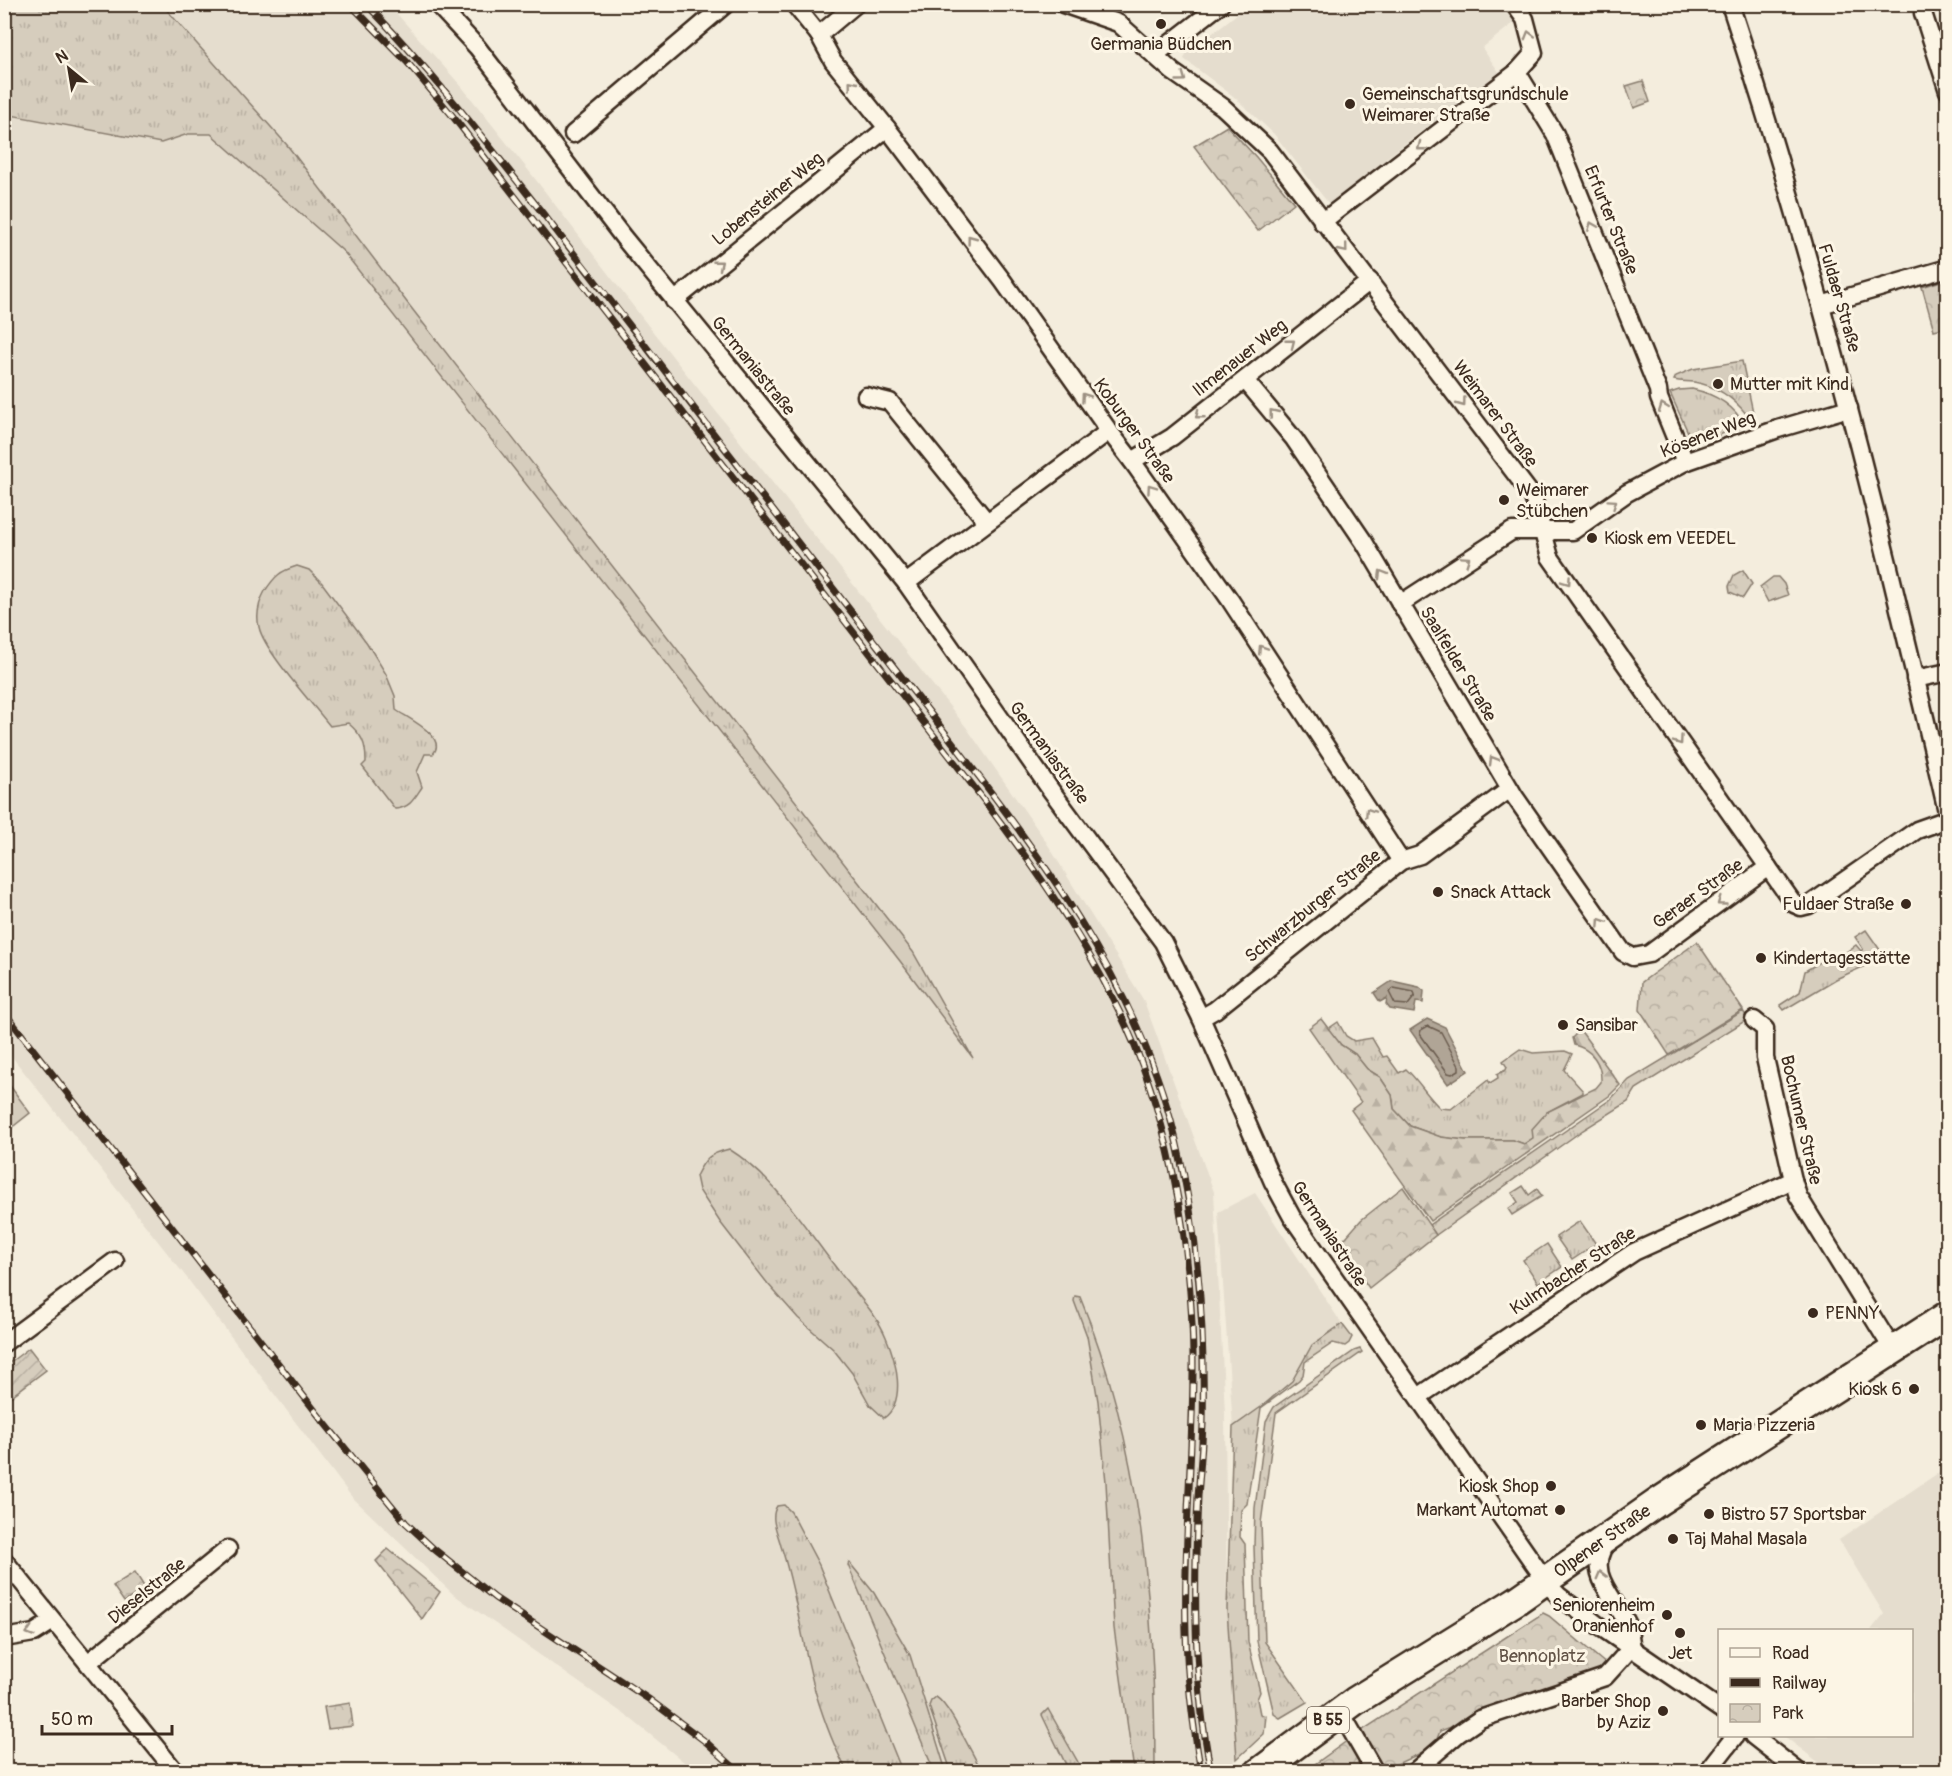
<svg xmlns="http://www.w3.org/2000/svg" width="1952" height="1776" viewBox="0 0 1952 1776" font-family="Pangolin,sans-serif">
<defs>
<pattern id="grass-tufts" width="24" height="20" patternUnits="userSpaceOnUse" patternTransform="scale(1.5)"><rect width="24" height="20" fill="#d6cdbd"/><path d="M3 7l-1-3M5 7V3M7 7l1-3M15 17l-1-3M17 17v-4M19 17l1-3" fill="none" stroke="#b9b0a2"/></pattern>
<pattern id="forest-firs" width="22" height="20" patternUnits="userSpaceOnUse" patternTransform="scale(1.5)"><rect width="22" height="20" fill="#d6cdbd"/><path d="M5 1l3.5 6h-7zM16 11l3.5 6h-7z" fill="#b9b0a2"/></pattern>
<pattern id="park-crowns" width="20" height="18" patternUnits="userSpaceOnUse" patternTransform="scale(1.5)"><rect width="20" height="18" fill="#d6cdbd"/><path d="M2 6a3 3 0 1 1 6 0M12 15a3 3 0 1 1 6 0" fill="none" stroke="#b9b0a2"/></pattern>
<pattern id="garden-furrows" width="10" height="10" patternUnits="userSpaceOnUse" patternTransform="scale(1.5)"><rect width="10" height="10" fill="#d6cdbd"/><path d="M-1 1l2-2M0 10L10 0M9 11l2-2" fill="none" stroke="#b9b0a2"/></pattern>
</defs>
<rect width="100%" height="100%" fill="#f4eddd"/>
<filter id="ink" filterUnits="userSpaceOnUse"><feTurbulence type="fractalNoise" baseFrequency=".0167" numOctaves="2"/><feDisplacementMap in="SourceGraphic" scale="12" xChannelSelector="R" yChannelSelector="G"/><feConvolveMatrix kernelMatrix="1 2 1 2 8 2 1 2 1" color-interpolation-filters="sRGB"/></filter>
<g filter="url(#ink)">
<!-- built -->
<g fill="#e5ddce">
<polygon points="5,5 389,5 462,87 529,171 650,328 966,727 1045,840 1144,1001 1214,1192 1225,1414 1227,1609 1237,1759 1221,1772 695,1771 631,1719 453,1594 351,1496 187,1278 5,1048"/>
<polygon points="1245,5 1501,5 1515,22 1482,48 1499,72 1385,159 1386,161 1329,204 1274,134 1233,96 1184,59 1186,54 1238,13 1237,11"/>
<polygon points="1255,1193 1342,1324 1312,1345 1292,1381 1261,1407 1233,1427 1218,1212"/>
<polygon points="1947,1467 1947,1771 1830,1771 1784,1736 1912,1736 1912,1630 1871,1630 1884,1614 1839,1540"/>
</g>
<!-- grass -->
<g fill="url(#grass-tufts)" stroke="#887c6e" stroke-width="1.5">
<polygon points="5,4 167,5 165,8 287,145 409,305 913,952 973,1058 900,961 344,252 211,134 188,134 161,143 5,114"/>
<path d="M 1742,361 L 1753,412 L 1751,415 L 1747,415 C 1733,397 1717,386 1694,382 C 1687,381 1681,382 1674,380 L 1676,376 L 1693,369 Z"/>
<path d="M 1692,389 C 1715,394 1734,405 1745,426 L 1698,442 L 1692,441 L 1670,393 L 1679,390 Z"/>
<path d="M 297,566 L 309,570 L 322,583 L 367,643 L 386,674 L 395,696 L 396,710 C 409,719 448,737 433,754 L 425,754 L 417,772 L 422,787 C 414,799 410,808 395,809 L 362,766 L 366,762 C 366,743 362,735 348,723 L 330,726 C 313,704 264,651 259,627 C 256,615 259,602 265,591 C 275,576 280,571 297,566 Z"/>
<polygon points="1866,930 1885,957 1836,979 1784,1010 1780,1005 1800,992 1805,971 1820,962 1835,960 1856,945 1861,951 1863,949 1855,937"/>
<polygon points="1743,1011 1748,1019 1636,1089 1628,1102 1583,1130 1436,1235 1429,1225 1611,1099 1629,1080"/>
<path d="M 1338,1022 L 1346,1036 L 1354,1041 L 1372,1038 L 1383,1057 L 1387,1056 L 1399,1073 L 1406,1069 C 1419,1081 1427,1096 1440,1108 L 1451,1109 L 1488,1080 L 1490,1083 L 1498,1078 L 1497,1074 L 1506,1070 L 1507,1067 L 1503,1061 L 1520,1049 L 1533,1053 L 1565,1051 L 1572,1054 L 1564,1070 L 1583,1091 L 1583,1093 L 1547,1112 L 1533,1138 L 1524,1144 L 1513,1140 L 1465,1140 L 1440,1137 L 1410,1126 L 1394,1109 L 1392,1095 L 1380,1077 L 1367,1069 L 1355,1054 L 1341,1045 L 1328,1029 Z"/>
<path d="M 729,1149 C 776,1178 807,1231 841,1274 C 857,1295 876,1313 886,1337 C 896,1360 907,1401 884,1418 L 870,1405 L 852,1373 L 833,1349 L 798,1318 L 768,1284 L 720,1222 L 699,1190 L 696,1176 C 705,1158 709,1154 729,1149 Z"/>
<polygon points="1580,1221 1596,1244 1572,1260 1556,1237"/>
<polygon points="1547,1244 1562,1267 1538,1283 1523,1260"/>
<path d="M 1075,1296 L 1080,1297 C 1142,1447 1155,1610 1155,1771 L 1134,1771 L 1114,1628 L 1106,1482 L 1098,1401 L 1087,1336 L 1074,1301 Z"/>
<polygon points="1342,1324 1352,1337 1349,1343 1345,1346 1333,1343 1305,1362 1303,1375 1299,1380 1261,1408 1247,1504 1241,1510 1240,1537 1245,1544 1248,1642 1260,1692 1257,1699 1260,1714 1266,1716 1264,1734 1237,1759 1227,1609 1233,1427 1261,1407 1292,1381 1312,1345"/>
<polygon points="1360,1349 1362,1352 1276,1413 1261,1523 1265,1642 1307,1702 1280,1718 1274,1714 1257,1641 1254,1547 1255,1508 1266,1421 1274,1407 1354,1351"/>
<path d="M 784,1505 L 791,1512 L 819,1565 L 902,1771 L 847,1771 C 834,1747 824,1720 816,1694 C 802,1645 797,1594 781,1546 C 778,1533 769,1518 777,1506 Z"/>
<polygon points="849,1562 874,1593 910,1655 946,1771 934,1771 848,1565"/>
<path d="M 936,1697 C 950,1705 972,1755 982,1771 L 951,1771 L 929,1706 L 931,1701 Z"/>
<polygon points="1048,1709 1083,1771 1054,1771 1066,1765 1042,1715"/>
</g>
<!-- forest -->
<path fill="url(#forest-firs)" stroke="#887c6e" stroke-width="1.5" d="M 1321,1019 L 1341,1045 L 1355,1054 L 1367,1069 L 1380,1077 L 1392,1095 L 1394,1109 L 1410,1126 L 1441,1137 L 1465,1140 L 1513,1140 L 1524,1144 L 1533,1138 L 1532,1129 L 1547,1112 L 1596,1088 L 1601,1082 C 1602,1064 1592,1049 1574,1045 L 1572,1038 L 1580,1030 L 1620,1085 L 1609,1096 L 1430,1221 L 1351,1110 L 1361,1102 L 1309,1028 Z"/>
<!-- park -->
<g fill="url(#park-crowns)" stroke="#887c6e" stroke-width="1.5">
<polygon points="1643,81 1650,102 1634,108 1626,86"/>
<polygon points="1227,126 1256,157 1294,203 1258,231 1194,146"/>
<polygon points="1947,279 1947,327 1934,330 1922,287"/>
<polygon points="1743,570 1752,584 1743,598 1730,592 1729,586 1734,575"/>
<polygon points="1773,577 1778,577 1784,584 1788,595 1768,602 1760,587"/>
<polygon points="1697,942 1743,1010 1669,1055 1640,1010 1642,982"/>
<polygon points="1523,1186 1529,1195 1537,1189 1542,1196 1512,1215 1508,1209 1518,1202 1512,1193"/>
<polygon points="1403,1187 1436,1235 1369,1288 1339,1245 1361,1220"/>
<polygon points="388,1549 440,1592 422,1619 376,1561"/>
<polygon points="135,1572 145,1588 124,1602 113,1586"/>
<polygon points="1543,1613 1549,1616 1607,1665 1602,1671 1440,1731 1434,1747 1382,1771 1304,1772 1355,1735"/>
<polygon points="350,1703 353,1726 328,1729 324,1707"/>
</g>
<!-- garden -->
<polygon fill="url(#garden-furrows)" stroke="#887c6e" stroke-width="1.5" points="29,1348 46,1370 5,1401 5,1366"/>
<!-- pitch -->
<polygon fill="#d6cdbd" stroke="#887c6e" stroke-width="1.5" points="5,1079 30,1113 5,1133 4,1080"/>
<!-- water -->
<g fill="#b0a596" stroke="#817466" stroke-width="1.5">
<polygon points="1392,981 1419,987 1424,991 1423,1003 1416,1002 1414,1013 1390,1009 1386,1004 1387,998 1380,1002 1374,993"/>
<polygon points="1427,1019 1445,1027 1468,1071 1448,1084 1410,1030"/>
</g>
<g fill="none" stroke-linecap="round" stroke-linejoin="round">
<!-- shore -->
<g stroke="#6a5b4e" stroke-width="1.5">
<polygon points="1394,988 1414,992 1415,996 1408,1005 1395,1004 1389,992"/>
<polygon points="1428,1026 1441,1032 1459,1066 1459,1070 1452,1074 1448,1073 1420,1034 1421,1030"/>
</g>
<!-- street casing -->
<g stroke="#3b2a1e" stroke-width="21">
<g id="street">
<polyline points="437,4 477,47 623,237 906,583 1050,789 1163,942 1201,1018 1273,1182 1292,1217 1550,1587 1559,1596 1599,1626 1720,1709"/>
<polyline points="794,4 819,35 856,4"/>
<polyline points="1063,4 1118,23 1173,72 1223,107 1270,151 1533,497 1550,557 1794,904 1801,907 1809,905 1917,830 1948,819"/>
<polyline points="1514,4 1525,19 1534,53 1517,72 1555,134 1658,390 1659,398 1685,462"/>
<path d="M 1730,4 C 1798,210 1854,419 1904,630 C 1919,692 1934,754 1948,816"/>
<polyline points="1927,4 1923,13 1948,91"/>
<polyline points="819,35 833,61 887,128 1003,281 1109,431 1132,461 1230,600 1401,861"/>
<polyline points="1155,55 1221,4"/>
<polyline points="573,134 726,4"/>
<polyline points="1322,222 1517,72"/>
<polyline points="674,301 887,128"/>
<polyline points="1821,305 1948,268"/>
<polyline points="1245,380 1294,439 1364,542 1515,797 1623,952 1633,957 1649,954 1768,867"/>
<polyline points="866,396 890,402 987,522"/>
<polyline points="1132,461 1172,437 1370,281"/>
<polyline points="906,583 1109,431"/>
<polyline points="1400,604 1512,531 1573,531 1627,493 1685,462 1778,429 1849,408"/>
<polyline points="1915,679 1948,672"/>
<polyline points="1201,1018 1215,1010 1401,861 1420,855 1510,789"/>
<polyline points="1754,1020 1765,1029 1765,1058 1793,1180 1798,1196 1893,1350"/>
<polyline points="4,1343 115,1261"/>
<polyline points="1418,1397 1634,1252 1793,1180"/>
<path d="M 1607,1541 C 1584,1573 1614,1596 1627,1623 C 1630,1630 1630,1640 1632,1647"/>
<polyline points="4,1560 176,1772"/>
<polyline points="4,1638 34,1633 53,1621"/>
<polyline points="89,1662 228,1549"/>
<polyline points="1340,1711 1375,1772"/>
<polyline points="1753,1736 1799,1772"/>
<polyline points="1414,1772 1458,1734 1480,1719 1605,1677 1632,1647"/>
<polyline points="1707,1772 1735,1736"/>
</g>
</g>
<!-- primary casing -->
<g stroke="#3b2a1e" stroke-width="32">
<g id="primary">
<path id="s1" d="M 1259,1772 L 1355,1701 L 1516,1601 L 1658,1502 L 1948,1315"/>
</g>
</g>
<!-- street -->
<use href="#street" stroke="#fcf5e5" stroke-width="16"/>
<!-- primary -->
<use href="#primary" stroke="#fcf5e5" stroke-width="27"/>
<!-- rail casing -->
<g stroke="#3b2a1e" stroke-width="7">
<g id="rail">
<path d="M 350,4 L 407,62 L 451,114 L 980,795 C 1030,861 1078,928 1115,1003 C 1168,1106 1191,1238 1193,1354 C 1194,1447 1183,1540 1186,1633 C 1187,1679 1193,1726 1201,1772"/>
<path d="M 366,4 C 431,70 487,143 544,215 C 614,304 683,393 751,482 C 812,561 872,639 933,717 C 1033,846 1137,978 1176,1140 C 1199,1233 1205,1329 1203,1424 C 1202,1448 1200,1472 1198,1496 C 1194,1587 1193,1682 1211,1772"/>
<polyline points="4,1012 323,1421 406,1523 434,1549 495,1598 650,1700 706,1742 739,1772"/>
</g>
</g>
<!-- rail -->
<use href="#rail" stroke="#fcf5e5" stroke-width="4.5" stroke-dasharray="14" stroke-linecap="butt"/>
</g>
<!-- one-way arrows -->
<defs><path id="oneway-chevron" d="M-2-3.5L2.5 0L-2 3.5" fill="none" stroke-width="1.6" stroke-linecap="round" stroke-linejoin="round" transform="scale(1.5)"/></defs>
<g stroke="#9c9082">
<use href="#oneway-chevron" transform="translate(1529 35) rotate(-106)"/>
<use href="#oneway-chevron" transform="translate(1182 78) rotate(36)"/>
<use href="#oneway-chevron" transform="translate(852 84) rotate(-129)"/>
<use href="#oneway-chevron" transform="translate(1421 147) rotate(142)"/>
<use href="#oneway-chevron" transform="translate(1592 226) rotate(-112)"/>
<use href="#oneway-chevron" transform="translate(971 239) rotate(-127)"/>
<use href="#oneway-chevron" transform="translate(1344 249) rotate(51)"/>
<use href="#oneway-chevron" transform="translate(719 264) rotate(-39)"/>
<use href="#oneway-chevron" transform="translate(1291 343) rotate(-38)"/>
<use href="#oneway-chevron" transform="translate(1085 397) rotate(-125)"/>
<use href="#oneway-chevron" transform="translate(1462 403) rotate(53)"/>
<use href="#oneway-chevron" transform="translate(1663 407) rotate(-111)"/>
<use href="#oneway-chevron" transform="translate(1273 413) rotate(-129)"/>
<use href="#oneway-chevron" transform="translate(1199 415) rotate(142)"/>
<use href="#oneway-chevron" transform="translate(1151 488) rotate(-125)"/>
<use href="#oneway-chevron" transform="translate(1613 503) rotate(-35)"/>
<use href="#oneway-chevron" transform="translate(1466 560) rotate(-34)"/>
<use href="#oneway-chevron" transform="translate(1382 574) rotate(-120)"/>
<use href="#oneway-chevron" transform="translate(1567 581) rotate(55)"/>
<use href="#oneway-chevron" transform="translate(1262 649) rotate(-123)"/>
<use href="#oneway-chevron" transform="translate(1679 741) rotate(55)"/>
<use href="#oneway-chevron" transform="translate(1493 760) rotate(-121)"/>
<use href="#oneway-chevron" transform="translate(1369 812) rotate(-123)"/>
<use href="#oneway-chevron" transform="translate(1721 902) rotate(144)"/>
<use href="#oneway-chevron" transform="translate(1601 922) rotate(-124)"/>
<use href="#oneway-chevron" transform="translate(1601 1575) rotate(-105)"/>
<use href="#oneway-chevron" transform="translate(30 1632) rotate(163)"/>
</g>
</g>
<!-- markers -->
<g fill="#3b2a1e" stroke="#fcf5e5" stroke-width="2">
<circle cx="1161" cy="24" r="6"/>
<circle cx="1350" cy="104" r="6"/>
<circle cx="1718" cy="384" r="6"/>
<circle cx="1504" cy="500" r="6"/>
<circle cx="1592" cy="538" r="6"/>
<circle cx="1438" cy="892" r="6"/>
<circle cx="1906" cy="904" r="6"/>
<circle cx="1761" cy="958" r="6"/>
<circle cx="1563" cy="1025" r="6"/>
<circle cx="1813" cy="1313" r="6"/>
<circle cx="1914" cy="1389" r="6"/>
<circle cx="1701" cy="1425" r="6"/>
<circle cx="1551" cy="1486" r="6"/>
<circle cx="1560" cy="1510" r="6"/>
<circle cx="1709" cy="1514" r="6"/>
<circle cx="1673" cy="1539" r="6"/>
<circle cx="1667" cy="1615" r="6"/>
<circle cx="1680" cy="1633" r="6"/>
<circle cx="1663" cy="1711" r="6"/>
</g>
<g text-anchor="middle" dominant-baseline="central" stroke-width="6" stroke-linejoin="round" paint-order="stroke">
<!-- shield labels -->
<rect fill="#fcf5e5" stroke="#75675a" stroke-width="1.5" x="1307" y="1707" width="42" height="26" rx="4.5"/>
<g font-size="16" font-weight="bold" fill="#3b2a1e">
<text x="1328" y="1720">B 55</text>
</g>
<!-- poi labels -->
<g font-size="18" fill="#3b2a1e" stroke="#fcf5e5" text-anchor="start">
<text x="1161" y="44" text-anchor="middle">Germania Büdchen</text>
<text x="1362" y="94">Gemeinschaftsgrundschule<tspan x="1362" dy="21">Weimarer Straße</tspan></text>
<text x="1730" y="384">Mutter mit Kind</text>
<text x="1516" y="490">Weimarer<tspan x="1516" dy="21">Stübchen</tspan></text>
<text x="1604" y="538">Kiosk em VEEDEL</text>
<text x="1450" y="892">Snack Attack</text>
<text x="1894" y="904" text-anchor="end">Fuldaer Straße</text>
<text x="1773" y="958">Kindertagesstätte</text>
<text x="1575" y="1025">Sansibar</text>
<text x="1825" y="1313">PENNY</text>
<text x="1902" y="1389" text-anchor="end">Kiosk 6</text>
<text x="1713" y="1425">Maria Pizzeria</text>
<text x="1539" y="1486" text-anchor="end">Kiosk Shop</text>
<text x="1548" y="1510" text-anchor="end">Markant Automat</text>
<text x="1721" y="1514">Bistro 57 Sportsbar</text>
<text x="1685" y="1539">Taj Mahal Masala</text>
<text x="1655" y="1605" text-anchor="end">Seniorenheim<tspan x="1655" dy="21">Oranienhof</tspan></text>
<text x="1680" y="1653" text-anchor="middle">Jet</text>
<text x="1651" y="1701" text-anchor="end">Barber Shop<tspan x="1651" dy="21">by Aziz</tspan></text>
</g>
<!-- street labels -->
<g font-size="18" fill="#3b2a1e" stroke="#fcf5e5">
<text transform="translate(768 199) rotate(-39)">Lobensteiner Weg</text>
<text transform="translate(1611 220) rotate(68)">Erfurter Straße</text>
<text transform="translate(1839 298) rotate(74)">Fuldaer Straße</text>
<text transform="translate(1240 358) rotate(-38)">Ilmenauer Weg</text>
<text transform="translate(753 366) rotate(51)">Germaniastraße</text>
<text transform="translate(1495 414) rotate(53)">Weimarer Straße</text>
<text transform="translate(1134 431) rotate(54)">Koburger Straße</text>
<text transform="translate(1708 435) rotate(-21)">Kösener Weg</text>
<text transform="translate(1458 664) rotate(59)">Saalfelder Straße</text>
<text transform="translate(1049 753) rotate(54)">Germaniastraße</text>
<text transform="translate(1698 894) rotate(-36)">Geraer Straße</text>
<text transform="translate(1313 906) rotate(-39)">Schwarzburger Straße</text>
<text transform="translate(1801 1120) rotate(77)">Bochumer Straße</text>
<text transform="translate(1329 1234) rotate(57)">Germaniastraße</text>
<text transform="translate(1573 1271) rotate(-33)">Kulmbacher Straße</text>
<text stroke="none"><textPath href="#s1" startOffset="414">Olpener Straße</textPath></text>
<text transform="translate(147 1591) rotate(-39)">Dieselstraße</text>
</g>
<!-- park labels -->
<g font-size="18" fill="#625346" stroke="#fcf5e5">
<text x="1542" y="1656">Bennoplatz</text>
</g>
</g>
<!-- margin -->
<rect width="1952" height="1776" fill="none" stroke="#fcf5e5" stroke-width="24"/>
<rect x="12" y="12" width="1928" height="1752" fill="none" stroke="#3b2a1e" stroke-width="2" filter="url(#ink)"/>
<!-- legend -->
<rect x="1718" y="1629" width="195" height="108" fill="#fcf5e5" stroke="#afa495" stroke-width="1.5"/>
<rect x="1730" y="1648" width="30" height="9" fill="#fcf5e5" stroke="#afa495" stroke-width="1.5"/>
<text x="1772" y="1659" font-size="18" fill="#3b2a1e">Road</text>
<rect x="1730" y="1678" width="30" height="9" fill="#3b2a1e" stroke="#afa495" stroke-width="1.5"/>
<text x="1772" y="1689" font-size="18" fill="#3b2a1e">Railway</text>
<rect x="1730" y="1704" width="30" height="18" fill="url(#park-crowns)" stroke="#afa495" stroke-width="1.5"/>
<text x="1772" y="1719" font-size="18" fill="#3b2a1e">Park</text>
<!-- north arrow -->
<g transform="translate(69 69) rotate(330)" stroke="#fcf5e5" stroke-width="4.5" paint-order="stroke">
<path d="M0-4.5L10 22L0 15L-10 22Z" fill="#3b2a1e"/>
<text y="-9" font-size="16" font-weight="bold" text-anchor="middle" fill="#3b2a1e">N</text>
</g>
<!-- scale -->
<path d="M42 1725v9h130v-9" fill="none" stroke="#3b2a1e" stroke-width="3"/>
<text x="51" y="1725" font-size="18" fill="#3b2a1e" stroke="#fcf5e5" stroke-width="4.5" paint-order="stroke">50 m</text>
</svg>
